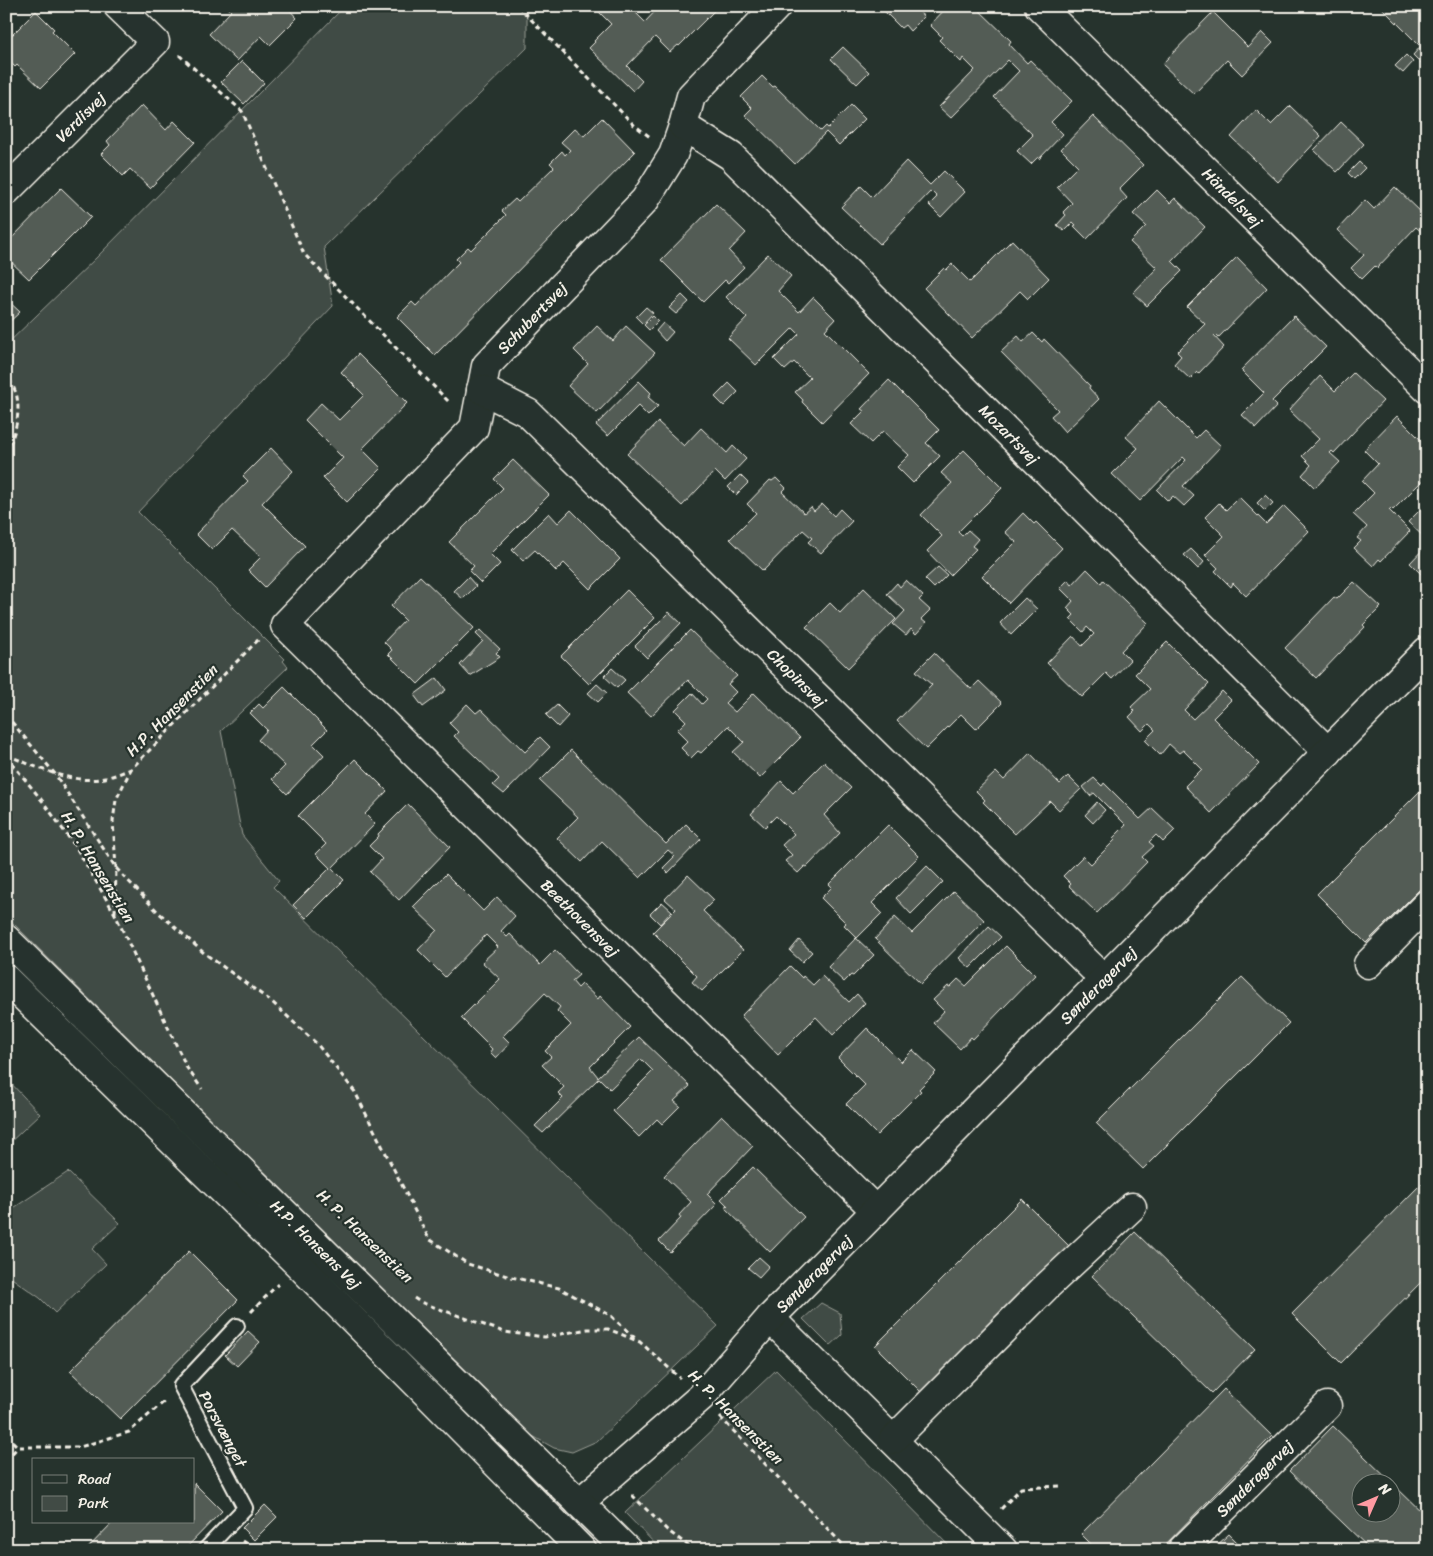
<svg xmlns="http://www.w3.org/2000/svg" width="1433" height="1556" viewBox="0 0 1433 1556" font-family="Sriracha,sans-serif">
<rect width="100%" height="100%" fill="#26332d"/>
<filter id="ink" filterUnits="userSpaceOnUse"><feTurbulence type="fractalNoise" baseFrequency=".02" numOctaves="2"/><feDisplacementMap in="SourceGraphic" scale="10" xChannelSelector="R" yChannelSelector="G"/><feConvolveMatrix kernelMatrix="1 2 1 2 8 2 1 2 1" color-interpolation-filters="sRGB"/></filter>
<g filter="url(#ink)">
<!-- green -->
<g fill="#414b45" stroke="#9a9e96">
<polygon points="345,6 527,6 527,48 324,247 333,306 138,512 285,659 283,661 288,667 221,731 242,835 279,881 273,887 718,1326 597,1441 572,1452 554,1448 522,1430 6,916 6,345 96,258"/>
<polygon points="6,1078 40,1114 6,1146"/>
<polygon points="68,1172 120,1223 92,1249 106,1264 55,1313 40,1298 6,1274 6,1213"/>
<polygon points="821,1303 840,1313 842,1335 830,1346 803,1319"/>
<polygon points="776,1370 953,1550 661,1550 625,1513"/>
</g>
<!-- building -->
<g fill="#525c55" stroke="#f4f1e8" fill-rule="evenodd">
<polygon points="226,6 286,6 297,18 270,45 261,36 237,61 209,34 231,11"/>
<polygon points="596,6 629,6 645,22 660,6 715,6 712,9 714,11 679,46 678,45 670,52 655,37 627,66 642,81 633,91 589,48 595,42 594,41 611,24 595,8"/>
<polygon points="879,6 921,6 918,10 924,17 910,31 905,25 901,28"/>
<polygon points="948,6 975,6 1011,41 1009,44 1027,63 1030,60 1072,101 1051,122 1063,134 1039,159 1038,157 1031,164 1017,151 1033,135 994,97 1019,71 1008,60 951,118 939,107 975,70 963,58 961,62 939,40 942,37 930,25"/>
<polygon points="1380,6 1427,6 1427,62 1423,65 1413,55 1422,45 1420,43 1419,45"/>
<polygon points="36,11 54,29 52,31 75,54 41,88 17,65 15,67 6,58 6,41"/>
<polygon points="1213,12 1248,47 1262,32 1273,43 1242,75 1227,60 1194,94 1162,64"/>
<polygon points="843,47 869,72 857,84 831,59"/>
<polygon points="1406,55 1413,62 1403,73 1395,66"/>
<polygon points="242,61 264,83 244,104 221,82"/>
<polygon points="762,76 773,87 775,86 821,131 826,126 828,128 851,105 865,119 839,145 826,132 795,164 745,115 752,108 741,97"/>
<polygon points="142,105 166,130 174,121 195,142 150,188 130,169 123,176 101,154 110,145 107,141"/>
<polygon points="1290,106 1321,136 1278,182 1231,137 1256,110 1271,125"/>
<polygon points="1093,116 1143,165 1119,189 1127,198 1087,239 1074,226 1076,225 1073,222 1064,231 1057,225 1066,215 1063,212 1072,203 1057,187 1078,166 1061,149"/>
<polygon points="602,118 635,152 435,355 397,317 412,302 416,306 459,262 456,259 468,247 471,250 506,215 502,211 515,199 518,202 554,167 550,163 562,151 565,155 570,150 561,142 575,128 584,136"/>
<polygon points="1341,122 1364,144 1337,172 1314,150"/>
<polygon points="906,161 930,185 944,171 965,192 941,217 929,205 937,197 931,191 880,244 841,207 861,186 872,197"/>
<polygon points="1359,162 1365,168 1354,179 1348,173"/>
<polygon points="1395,187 1423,214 1427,211 1427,237 1416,227 1377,268 1375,266 1362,279 1351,268 1364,255 1337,230 1365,200 1374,209"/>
<polygon points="61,188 91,217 29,279 6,257 6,244"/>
<polygon points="1157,190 1170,203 1175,198 1205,227 1172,261 1182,271 1147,306 1133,293 1157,268 1130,242 1146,226 1133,214"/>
<polygon points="716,204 746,233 729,251 744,267 728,283 725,280 703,302 661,260"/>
<polygon points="1012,240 1049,278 1028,299 1020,291 972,338 924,288 944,268 946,270 952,264 970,282"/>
<polygon points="768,254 791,276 778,291 799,312 813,297 835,319 825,330 869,374 822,422 802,402 803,400 795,392 810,378 794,362 785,370 774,359 799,334 793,328 756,365 728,338 747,318 726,297"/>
<polygon points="1237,257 1267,288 1218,338 1215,335 1214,336 1224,347 1198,374 1197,372 1190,379 1174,364 1181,356 1177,352 1205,324 1187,307"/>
<polygon points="682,295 689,302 676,314 669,308"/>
<polygon points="6,299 20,312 6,325"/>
<polygon points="646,307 653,313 643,324 636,317"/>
<polygon points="653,316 658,321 649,330 644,325"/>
<polygon points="1294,316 1326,347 1272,401 1277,406 1256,428 1242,415 1264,393 1241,370"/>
<polygon points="663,323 673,332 665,341 656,331"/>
<polygon points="597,326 613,341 626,326 655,353 597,413 568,386 588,364 574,350"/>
<polygon points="1033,333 1042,342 1044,339 1090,386 1089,388 1099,399 1065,432 1051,416 1058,410 1001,352 1018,336 1023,342"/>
<polygon points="358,354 407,403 362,449 381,468 347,502 323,478 343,458 305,420 321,403 339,420 364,395 341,372"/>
<polygon points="1353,373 1383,401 1334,453 1332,451 1330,453 1340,462 1315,488 1302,475 1311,465 1302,456 1319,439 1289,410 1320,376 1335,391"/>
<polygon points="889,380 939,430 926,443 940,456 913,483 897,467 909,455 883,431 871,443 851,424 864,411 861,409"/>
<polygon points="639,381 651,393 648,397 658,406 648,416 638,406 608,436 596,425"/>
<polygon points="729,383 738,392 724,406 715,397"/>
<polygon points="1159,401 1196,438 1204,430 1221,446 1183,486 1194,496 1184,506 1173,496 1168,501 1157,490 1186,460 1183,457 1140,501 1112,474 1138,448 1126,437"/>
<polygon points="1397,416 1427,446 1427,476 1393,510 1391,508 1389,510 1410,531 1381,561 1379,559 1373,566 1354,548 1361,541 1357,538 1367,527 1353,514 1374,493 1362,481 1378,464 1364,450"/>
<polygon points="658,422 684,446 701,428 727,453 733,446 746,459 725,481 715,471 682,506 627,454"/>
<polygon points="271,448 293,471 262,503 305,546 265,587 248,570 261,557 232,530 212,550 196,534 248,481 243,476"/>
<polygon points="964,450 1002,488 958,532 962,536 968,530 978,539 972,546 976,549 950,575 927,551 942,536 921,515 952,483 941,473"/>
<polygon points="513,460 549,495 490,554 500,564 481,583 469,571 474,566 449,542 503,488 494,479"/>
<polygon points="740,475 748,483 736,495 728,487"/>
<polygon points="776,478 786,488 782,492 804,513 811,507 814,511 822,504 834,516 840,509 852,521 821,553 808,542 812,538 803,530 763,571 730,539 756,513 747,504 770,480 772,481"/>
<polygon points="1265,495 1273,503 1265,511 1257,503"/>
<polygon points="1239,497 1266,524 1284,506 1309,531 1246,596 1233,583 1231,587 1215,571 1218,568 1205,555 1224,536 1205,517 1219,503 1226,510"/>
<polygon points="1427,503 1427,540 1408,522"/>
<polygon points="571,510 620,559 590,589 564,563 556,571 535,550 523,561 512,550 549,513 558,523"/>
<polygon points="1023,513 1034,524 1036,522 1062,548 1009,603 982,576 1016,542 1005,532"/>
<polygon points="1427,545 1427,580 1410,563"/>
<polygon points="1191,549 1204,562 1198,569 1184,555"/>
<polygon points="938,567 947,575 934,588 925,579"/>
<polygon points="1087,569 1101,583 1103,580 1148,623 1121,651 1130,660 1112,679 1106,673 1082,697 1047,663 1073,636 1082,646 1094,634 1087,627 1083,632 1070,619 1074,615 1067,608 1073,601 1060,588 1068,580 1072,585"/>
<polygon points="420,576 474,628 418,684 388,654 392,650 384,642 405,620 391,606"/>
<polygon points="468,577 476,586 463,599 454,591"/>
<polygon points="906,580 923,596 919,600 930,610 921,619 926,623 916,634 911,629 906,635 893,624 905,611 887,594 897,583 900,587"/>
<polygon points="1354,582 1381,607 1363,625 1365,627 1316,678 1285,648 1334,597 1337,599"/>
<polygon points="864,588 896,619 848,668 806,627 830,603 840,613"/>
<polygon points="627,590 655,618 589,684 561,656"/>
<polygon points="1025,598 1037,609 1011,635 1000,623"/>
<polygon points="669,612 681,623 647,658 635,646"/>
<polygon points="480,630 500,649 496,653 500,657 470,676 460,665 483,641 476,634"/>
<polygon points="690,630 737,676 728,684 736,692 725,703 735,712 754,693 800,738 760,778 733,752 744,742 728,726 701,753 698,751 691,758 681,748 688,741 677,730 686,721 675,710 692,693 702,704 707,699 688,680 651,716 627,693"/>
<polygon points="1167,642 1209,684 1184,710 1193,719 1222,691 1231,700 1213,718 1259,764 1211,813 1185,786 1202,769 1183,750 1179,753 1169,744 1160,755 1145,740 1155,730 1149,724 1142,731 1129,717 1135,711 1131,707 1150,689 1135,674"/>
<polygon points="934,653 971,689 979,681 1002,703 976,729 961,714 926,749 897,721 932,685 916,671"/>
<polygon points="612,668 625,680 617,688 604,676"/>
<polygon points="437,678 446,690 423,707 414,695"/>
<polygon points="597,684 607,693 598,702 588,693"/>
<polygon points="284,687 327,730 313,744 324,755 287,794 272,779 285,766 258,740 267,730 250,713 259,704 263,708"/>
<polygon points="467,704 476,713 481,709 525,752 540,737 550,747 504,794 493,785 499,779 454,736 458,732 449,723"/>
<polygon points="557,705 568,716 558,727 546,715"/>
<polygon points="571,750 666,844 686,824 701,839 668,873 663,868 675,856 668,850 640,878 602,841 582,862 557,838 578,817 540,781"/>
<polygon points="1030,753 1060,784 1068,776 1081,789 1059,810 1050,801 1015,834 983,802 985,800 976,791 996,772 1004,780"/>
<polygon points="355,759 387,791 365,814 375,824 332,868 344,880 306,918 293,905 330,868 316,854 326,844 298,816"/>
<polygon points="824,762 851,788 824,815 840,833 807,867 805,866 798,873 785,861 792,855 782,845 794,834 776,816 765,827 751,814 781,781 793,793"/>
<polygon points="1094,778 1102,786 1104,783 1140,819 1152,808 1175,830 1163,842 1156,835 1149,842 1154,846 1142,857 1147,862 1097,913 1069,886 1071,884 1063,876 1083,856 1091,864 1115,840 1113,838 1126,825 1094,793 1090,796 1083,787"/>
<polygon points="1427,784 1427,882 1366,943 1317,894"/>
<polygon points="1097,802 1105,810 1093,823 1085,815"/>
<polygon points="408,804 450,847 399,900 370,872 382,859 369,846 379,836 378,834"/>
<polygon points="888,825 919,856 872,903 882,913 857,938 844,925 846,923 821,898 832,887 829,884"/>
<polygon points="927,866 943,882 911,914 896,898"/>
<polygon points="446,874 483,911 497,897 515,916 501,931 507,937 510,934 540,965 555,950 579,975 572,981 578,988 582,984 598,999 600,996 630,1027 590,1067 598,1077 639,1037 690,1086 674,1101 680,1106 662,1124 657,1119 639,1137 613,1111 653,1071 641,1059 610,1089 599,1078 543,1133 535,1126 563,1098 558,1093 564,1087 542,1065 551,1057 545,1051 571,1025 557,1011 560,1007 545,993 503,1036 510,1043 496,1058 490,1052 492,1049 461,1018 500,979 482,962 498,947 486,935 445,977 418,950 437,930 413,907"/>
<polygon points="688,875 714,900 703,911 743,950 702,991 692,982 697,976 653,932 676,909 665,899"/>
<polygon points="954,891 984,920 921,984 875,939 895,917 912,933"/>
<polygon points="662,902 672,911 660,924 650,914"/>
<polygon points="989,926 1001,937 970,968 959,958"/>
<polygon points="856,938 874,955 853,976 851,975 844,982 828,967"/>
<polygon points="799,940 812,952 802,962 790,951"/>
<polygon points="1006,946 1035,975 973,1039 971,1037 960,1049 933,1023 944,1011 933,1000 948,986 950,987 958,979 966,986"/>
<polygon points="790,966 802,978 803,976 813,985 822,976 849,1002 857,994 865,1003 833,1035 816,1017 778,1055 741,1016"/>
<polygon points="1242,977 1289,1023 1143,1169 1096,1123"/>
<polygon points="867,1028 901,1062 913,1050 936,1072 919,1089 921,1091 877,1135 846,1104 865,1085 838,1058"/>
<polygon points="722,1116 753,1146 707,1194 717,1204 670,1252 659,1241 681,1218 679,1215 691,1202 664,1176"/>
<polygon points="753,1167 804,1217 770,1252 725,1208 728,1206 721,1199"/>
<polygon points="1427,1178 1427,1276 1341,1363 1292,1314"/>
<polygon points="1022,1199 1070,1247 923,1394 875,1346"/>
<polygon points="1135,1232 1255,1349 1212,1393 1092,1276"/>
<polygon points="189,1251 238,1300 120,1419 70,1371"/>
<polygon points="759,1257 769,1266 759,1277 748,1268"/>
<polygon points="248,1331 260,1342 237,1366 225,1355"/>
<polygon points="1224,1389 1272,1436 1160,1550 1097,1550 1081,1534"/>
<path d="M 1333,1426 L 1427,1517 L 1427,1550 L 1371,1550 L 1289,1471 ZM 1360,1484 L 1390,1484 L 1390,1514 L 1360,1514 Z"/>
<polygon points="194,1483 222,1511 184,1550 86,1550 113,1522 194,1522"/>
<polygon points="265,1505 277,1517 254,1540 242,1528"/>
<polygon points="1229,1534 1244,1549 1242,1550 1212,1550"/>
</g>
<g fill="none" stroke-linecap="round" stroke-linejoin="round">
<!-- lane casing -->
<g stroke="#f4f1e8" stroke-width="18">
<polyline id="lane" points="205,1550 245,1508 181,1386 237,1326"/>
</g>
<!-- street casing -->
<g stroke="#f4f1e8" stroke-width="31">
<g id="street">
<path id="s1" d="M 777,6 L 691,96 L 683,126 L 673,155 L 645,200 L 486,366 L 474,428 L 285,625 L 876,1211"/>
<path id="s2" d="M 1039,6 L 1427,389"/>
<path id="s3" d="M 683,126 L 731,156 L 1328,752"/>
<path id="s4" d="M 6,191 L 155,42 L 118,6"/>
<path id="s5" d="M 481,389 L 528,413 L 1104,979"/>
<polyline points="1368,964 1427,904"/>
<polyline points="770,1318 1003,1550"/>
<polyline points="893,1440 1045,1288 1132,1207"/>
<path id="s6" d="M 579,1503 L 701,1397 L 770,1318 L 1427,651"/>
<path id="s7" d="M 1182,1550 L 1327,1406"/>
</g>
</g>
<!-- secondary casing -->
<g stroke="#f4f1e8" stroke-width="31">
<g id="secondary">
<path id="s8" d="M 6,939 L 627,1550"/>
<polyline points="6,979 298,1264 582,1550"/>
</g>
</g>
<!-- path -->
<g stroke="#f4f1e8" stroke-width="3" stroke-dasharray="5 4" stroke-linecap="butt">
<polyline points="518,6 633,124 650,137"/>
<polyline points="179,55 242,111 304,254 450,403"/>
<path d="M 6,371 C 9,378 13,386 16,393 C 21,410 16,435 6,450"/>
<polyline points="6,715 55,774 116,868 157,911 204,953 272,1002 317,1044 355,1092 429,1239 468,1264 507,1276 559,1288 610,1315 637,1340"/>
<path d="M 7,755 C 37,767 72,785 105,778 C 114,776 123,772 131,769 L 260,638"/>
<polyline points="6,756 44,803 77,849 115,914 187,1068 202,1089"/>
<polyline points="115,913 116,868 113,821 116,800 131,769"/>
<polyline points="414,1298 420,1302 504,1332 545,1337 588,1329 608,1329 640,1342 680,1378"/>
<polyline points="251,1312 278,1284"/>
<polyline points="720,1417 848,1550"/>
<polyline points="6,1435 18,1447 80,1447 129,1432 166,1400"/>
<polyline points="6,1460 18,1447"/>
<polyline points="632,1495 667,1530 694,1550"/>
<polyline points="1001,1509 1021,1488 1062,1486"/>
<polyline points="242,1541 256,1550"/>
</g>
<!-- lane -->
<use href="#lane" stroke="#26332d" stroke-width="14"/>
<!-- street -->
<use href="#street" stroke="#26332d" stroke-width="28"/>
<!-- secondary -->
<use href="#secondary" stroke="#26332d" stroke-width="28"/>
</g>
</g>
<g text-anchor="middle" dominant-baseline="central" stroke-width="4.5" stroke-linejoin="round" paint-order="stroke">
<!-- street labels -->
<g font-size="16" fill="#f4f1e8" stroke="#26332d">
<text stroke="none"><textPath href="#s4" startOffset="105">Verdisvej</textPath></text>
<text stroke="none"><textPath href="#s2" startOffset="272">Händelsvej</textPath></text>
<text transform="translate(532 318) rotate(-46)">Schubertsvej</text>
<text stroke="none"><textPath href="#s3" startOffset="450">Mozartsvej</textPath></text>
<text stroke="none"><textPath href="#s5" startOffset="430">Chopinsvej</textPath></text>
<text transform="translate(172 710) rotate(-45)">H.P. Hansenstien</text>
<text transform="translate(98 867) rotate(59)">H. P. Hansenstien</text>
<text stroke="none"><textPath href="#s1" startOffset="1221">Beethovensvej</textPath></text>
<text stroke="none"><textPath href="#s6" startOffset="734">Sønderagervej</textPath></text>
<text transform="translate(365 1236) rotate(44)">H. P. Hansenstien</text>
<text stroke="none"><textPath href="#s8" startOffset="435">H.P. Hansens Vej</textPath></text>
<text stroke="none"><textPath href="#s6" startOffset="329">Sønderagervej</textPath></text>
<text transform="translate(736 1417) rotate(45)">H. P. Hansenstien</text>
<text transform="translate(223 1429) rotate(62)">Porsvænget</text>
<text stroke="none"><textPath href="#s7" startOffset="102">Sønderagervej</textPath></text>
</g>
</g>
<!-- margin -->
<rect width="1433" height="1556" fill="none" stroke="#26332d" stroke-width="25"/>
<rect x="12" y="12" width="1408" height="1531" fill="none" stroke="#f4f1e8" stroke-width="2" filter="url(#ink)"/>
<!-- legend -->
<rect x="32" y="1458" width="162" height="65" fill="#26332d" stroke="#787f78"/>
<rect x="42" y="1475" width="25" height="8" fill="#26332d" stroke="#787f78"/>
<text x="78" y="1484" font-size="15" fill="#f4f1e8">Road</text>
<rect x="42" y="1496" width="25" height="15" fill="#414b45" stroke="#787f78"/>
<text x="78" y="1508" font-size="15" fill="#f4f1e8">Park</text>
<!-- north arrow -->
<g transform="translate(1376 1498) rotate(45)"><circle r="24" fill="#26332d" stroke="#787f78"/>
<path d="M0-4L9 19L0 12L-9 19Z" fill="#ff9aa2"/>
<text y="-8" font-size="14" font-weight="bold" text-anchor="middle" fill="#f4f1e8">N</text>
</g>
</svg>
